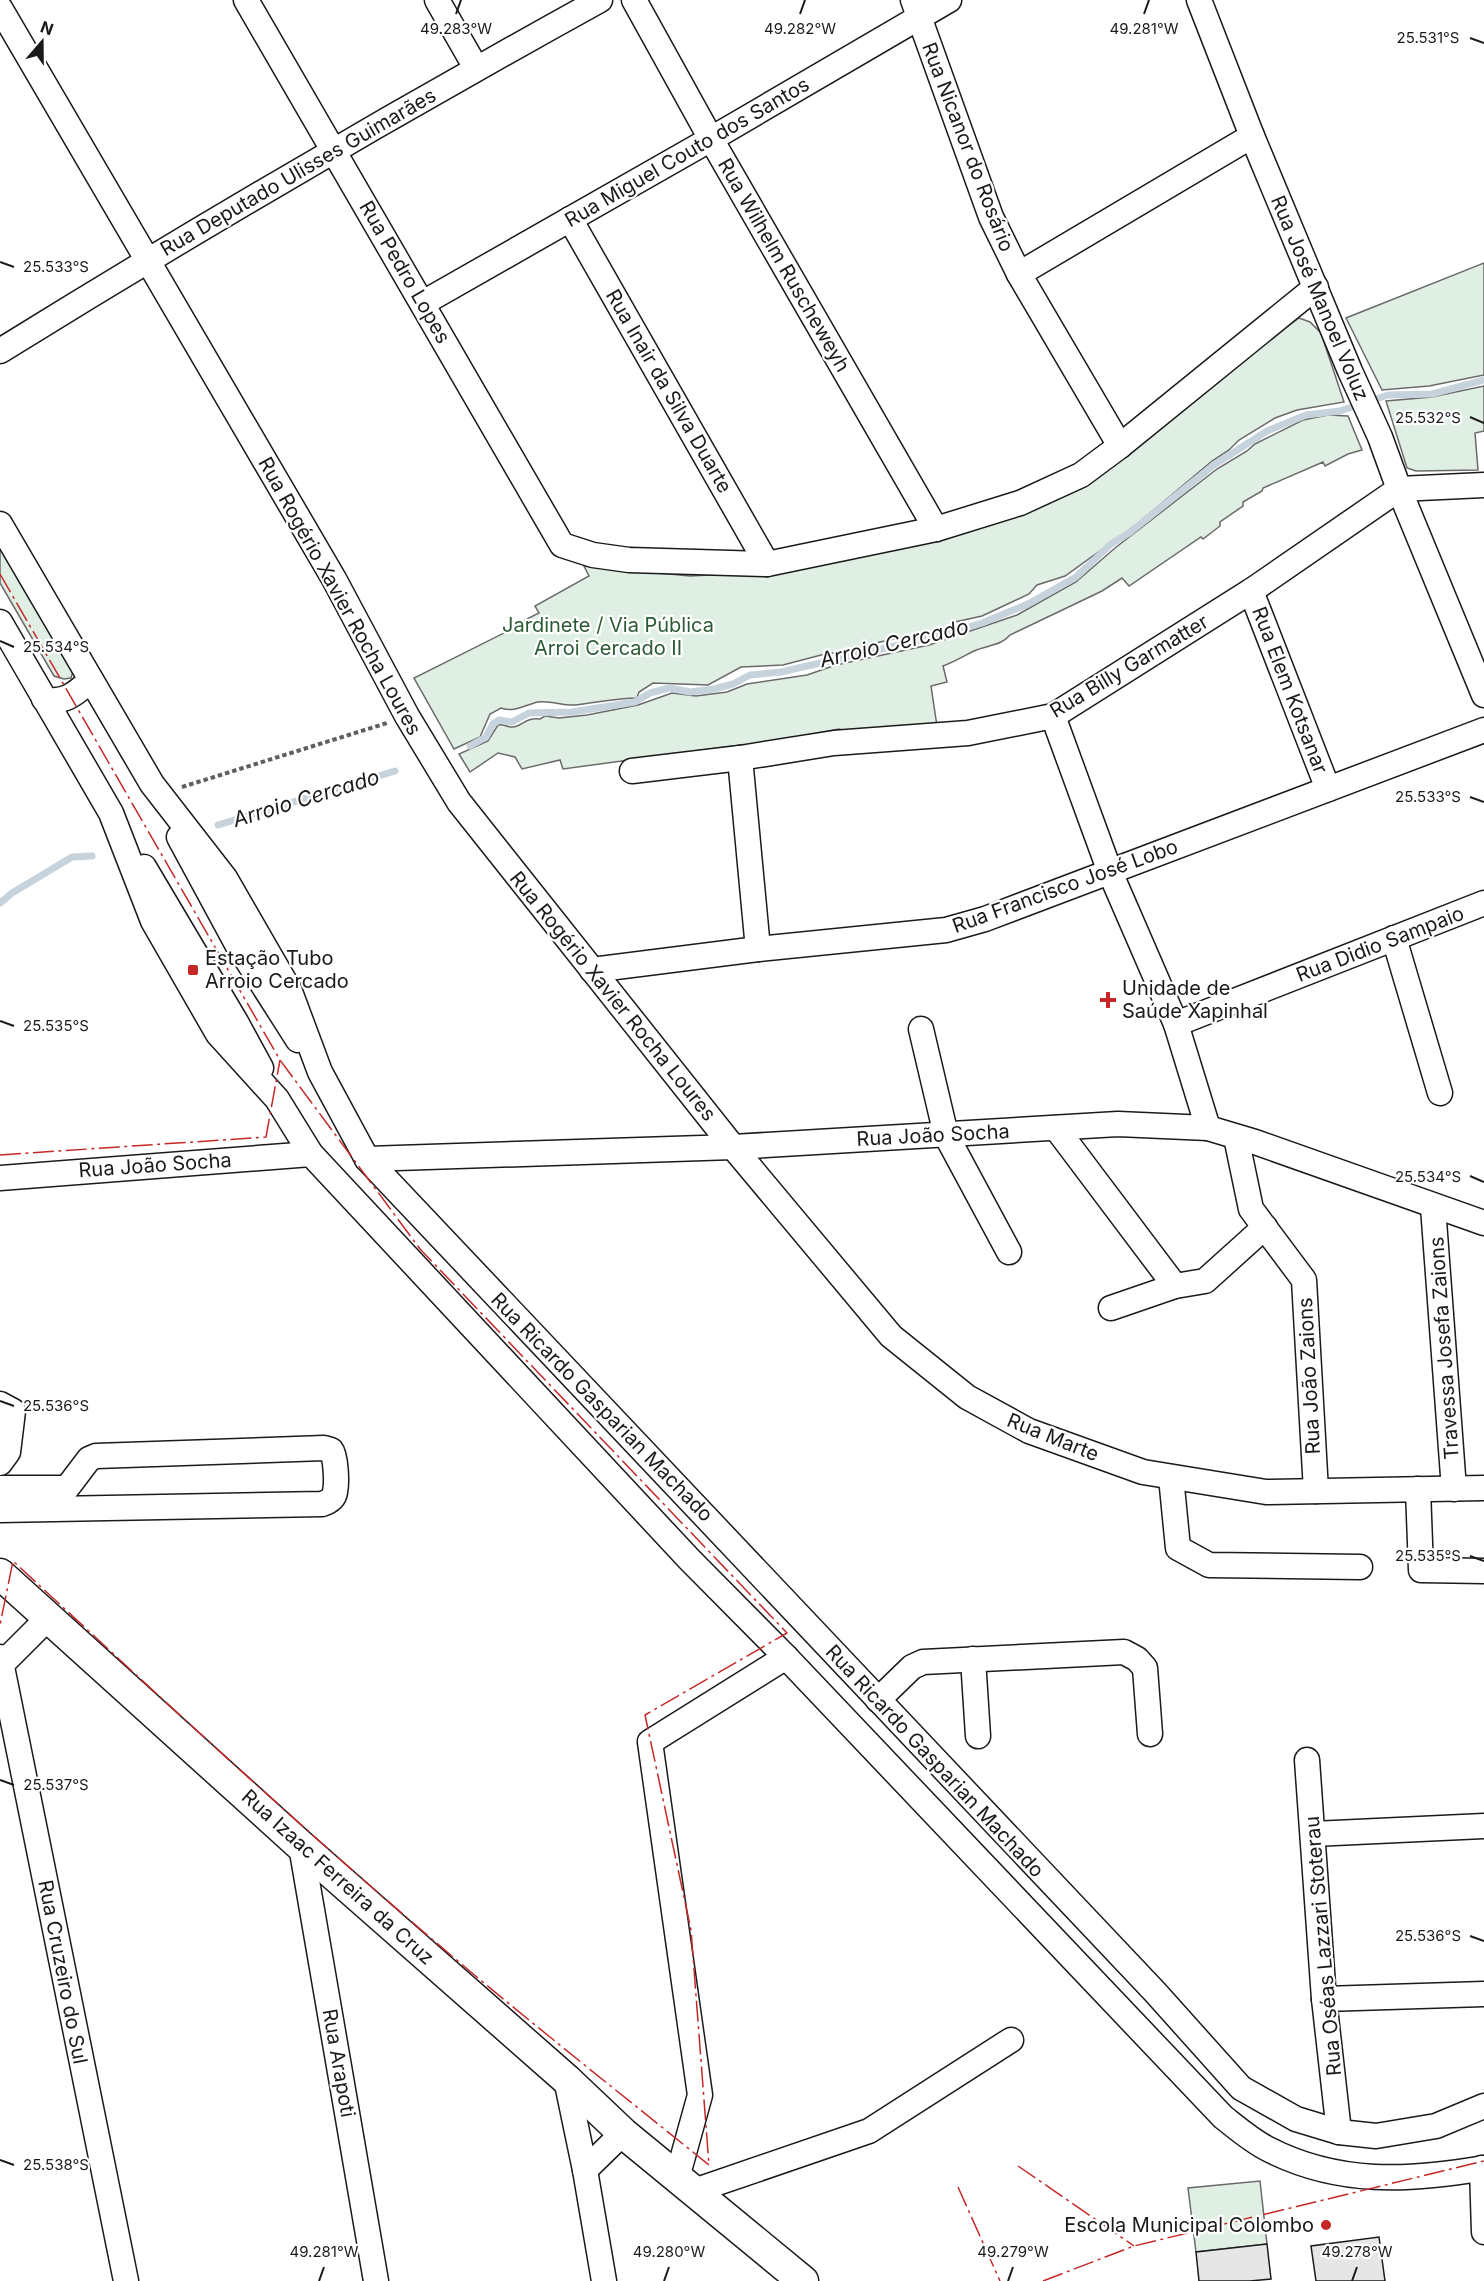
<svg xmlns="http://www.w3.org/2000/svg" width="1484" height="2281" viewBox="0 0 1484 2281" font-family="Inter,sans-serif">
<rect width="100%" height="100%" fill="#fff"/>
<!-- green -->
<g fill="#e0efe3" stroke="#6a6a6a" stroke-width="1.5">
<polygon points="1484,263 1484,375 1429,386 1382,390 1346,318"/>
<path d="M 1299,318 L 1310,322 L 1321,333 L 1344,402 L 1297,410 L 1275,418 L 1239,440 L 1229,450 L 1212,461 L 1137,524 L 1065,576 L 1037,585 L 1029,594 L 982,616 L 955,622 L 933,633 L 918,634 L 880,642 L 842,652 L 825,654 L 783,665 L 741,667 L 708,685 L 653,683 L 639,692 L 637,698 C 616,698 596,703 575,705 C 563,706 551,700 538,702 C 524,705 515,713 501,708 L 490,714 L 480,737 L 454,749 L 414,678 L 516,627 L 515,625 L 539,613 L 535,606 L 589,576 L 584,566 L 690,576 L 767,572 L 897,548 L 985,526 L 1015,516 Z"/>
<polygon points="1484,386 1484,431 1475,433 1478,470 1416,471 1407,468 1386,401 1432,397"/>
<path d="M 1328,415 L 1348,416 L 1362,450 L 1348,454 L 1325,466 L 1323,462 L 1263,488 L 1262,491 L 1243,502 L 1243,506 L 1220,522 L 1220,526 L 1203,539 L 1201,537 L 1129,586 L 1122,578 L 1102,591 L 1010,635 C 1001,646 987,645 974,651 C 964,656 954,662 943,666 L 947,682 L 931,686 L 937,726 L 849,732 L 839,729 L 765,743 L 725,747 L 563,769 L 560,760 L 522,769 L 515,757 L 498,753 L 470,772 L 459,754 L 488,741 L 498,725 C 504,724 506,727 512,727 C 523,727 524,717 540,719 L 545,716 L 559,718 L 587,715 L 638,705 L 672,693 L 696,696 L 727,692 L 747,684 L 807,675 L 836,665 L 929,645 L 1017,615 L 1076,582 L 1115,548 L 1217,469 L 1247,451 L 1255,444 L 1303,420 Z"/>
<polygon points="0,545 73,671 71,678 64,679 54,676 0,583"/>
<polygon points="1260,2181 1267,2244 1196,2252 1188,2188"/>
</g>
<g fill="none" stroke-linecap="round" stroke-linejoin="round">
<!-- stream -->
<g stroke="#c6d2dc" stroke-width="7">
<polyline points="470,746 486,737 493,724 499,720 512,722 529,713 572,712 635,702 650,693 669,688 690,692 714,689 733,684 750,675 781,672 943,635 982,623 1028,604 1076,577 1111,544 1129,533 1214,465 1267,431 1306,415 1340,411 1388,395 1432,394 1484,380"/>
<polyline points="218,825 395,771"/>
<polyline points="0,903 12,893 72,857 92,856"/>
</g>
</g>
<!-- building -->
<g fill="#e6e6e6" stroke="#1a1a1a" stroke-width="1.5">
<polygon points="1379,2237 1385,2281 1316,2281 1311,2246"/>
<polygon points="1267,2244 1271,2279 1250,2281 1199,2281 1196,2252"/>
</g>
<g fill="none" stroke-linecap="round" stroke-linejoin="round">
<!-- minor casing -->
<g stroke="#1a1a1a" stroke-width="27">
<g id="minor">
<polyline points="246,0 562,545 593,555 629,560 767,564 936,529 1020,503 1081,475 1120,446 1316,287"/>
<polyline points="437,0 476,68"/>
<polyline points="634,0 711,139 936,529"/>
<polyline points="913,0 991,217 1019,274 1120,446"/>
<polyline points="1199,0 1252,136 1350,371 1380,437 1399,489 1484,695"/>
<polyline points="0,8 334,579 407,716 459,802 733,1147 891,1336 967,1397 1029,1431 1143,1472 1266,1492 1484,1488"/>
<polyline points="570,219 767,564"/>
<polyline points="1019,274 1252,136"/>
<polyline points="423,303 711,139 949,0"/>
<path d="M 0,351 C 197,229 397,112 600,0"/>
<polyline points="0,524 152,784 225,878 289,989 320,1072 367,1159 1155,1992 1241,2088 1296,2119 1339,2132 1376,2136 1436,2126 1484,2106"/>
<polyline points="1251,591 1328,789"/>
<path d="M 0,622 L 111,813 L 153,921 L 218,1034 L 277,1099 L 311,1154 L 689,1559 L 786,1657 L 1223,2117 C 1237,2128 1252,2141 1268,2149 C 1338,2185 1409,2181 1484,2168"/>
<path d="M 44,699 C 65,704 76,693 91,680"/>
<polyline points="1053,716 1110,872 1176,1024 1208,1128"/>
<polyline points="740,758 758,949"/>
<polyline points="632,771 740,758 834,743 968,733 1053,716 1251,591 1399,489 1484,485"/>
<polyline points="179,837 238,946 298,1040"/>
<polyline points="144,867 236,1022 261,1068"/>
<polyline points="1394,938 1440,1093"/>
<polyline points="592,970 758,949 946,930 985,919 1484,730"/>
<polyline points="1176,1024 1484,903"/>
<polyline points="921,1029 946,1135 1009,1252"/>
<polyline points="1056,1128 1175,1286"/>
<polyline points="1236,1137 1251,1209 1304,1280 1316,1491"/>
<polyline points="367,1159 733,1147 1118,1124 1208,1128 1255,1142 1484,1223"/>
<polyline points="0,1178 311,1154"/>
<polyline points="1433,1207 1454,1489"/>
<polyline points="1111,1308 1175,1286 1205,1281 1265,1227"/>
<polyline points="0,1404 13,1411 8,1452 0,1463"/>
<polyline points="1171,1477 1178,1548 1209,1565 1360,1567"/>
<path d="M 0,1488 L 67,1488 L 89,1459 L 96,1456 L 324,1448 L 331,1450 C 336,1456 337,1483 335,1492 C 334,1499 328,1502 322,1504 L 0,1510"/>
<polyline points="1418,1489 1421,1570 1484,1571"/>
<polyline points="0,1657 126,2281"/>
<polyline points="973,1659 978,1736"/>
<polyline points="2,1664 49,1617"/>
<polyline points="878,1700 912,1667 923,1662 1124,1652 1137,1659 1145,1668 1150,1734"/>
<polyline points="1307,1760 1324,1999 1339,2132"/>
<polyline points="1313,1834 1484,1826"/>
<polyline points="301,1846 376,2281"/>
<polyline points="1324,1999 1484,1994"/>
<polyline points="566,2079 585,2170 604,2281"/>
<polyline points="1482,2168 1484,2232"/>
<polyline points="585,2170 623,2133"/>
<polyline points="677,2178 700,2095 650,1742 786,1657"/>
<polyline points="694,2191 869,2131 1011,2040"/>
</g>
</g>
<!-- major casing -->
<g stroke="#1a1a1a" stroke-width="33">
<polyline id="major" points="0,1574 301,1846 566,2079 623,2133 803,2281"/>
</g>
<!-- path -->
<polyline stroke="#5f5f5f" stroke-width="4" stroke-dasharray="4.5 3" stroke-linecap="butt" points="182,787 387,723"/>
<!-- minor -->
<use href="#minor" stroke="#fff" stroke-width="24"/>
<!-- major -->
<use href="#major" stroke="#fff" stroke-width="30"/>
<!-- power -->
<g stroke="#c62828" stroke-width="1.5" stroke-dasharray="21 4.5 3 4.5" stroke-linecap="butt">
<path d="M 0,574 L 280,1060 L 420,1249 L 787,1633 L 645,1715 L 691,1930 L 709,2165 C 642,2111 574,2057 507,2002 C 337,1862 175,1711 13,1561 L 0,1625"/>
<polyline points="0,1155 266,1137 280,1060"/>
<polyline points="1018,2166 1134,2246"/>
<polyline points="958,2187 1000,2281"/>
<polyline points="1043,2281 1134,2246 1484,2161"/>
</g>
</g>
<!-- ticks -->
<path fill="none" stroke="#1a1a1a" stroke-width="2" d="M 456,14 L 461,0M 800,14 L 805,0M 1144,14 L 1149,0M 1470,38 L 1484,43M 0,262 L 14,267M 1470,417 L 1484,423M 0,641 L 14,647M 1470,797 L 1484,802M 0,1021 L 14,1026M 1470,1176 L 1484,1182M 0,1401 L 14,1406M 1470,1556 L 1484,1561M 0,1780 L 14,1785M 1470,1936 L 1484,1941M 0,2160 L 14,2165M 319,2281 L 324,2267M 664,2281 L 669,2267M 1008,2281 L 1013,2267M 1352,2281 L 1357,2267"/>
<!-- markers -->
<g fill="#c62828" stroke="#fff" stroke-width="2">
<rect x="187" y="964" width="12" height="12" rx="3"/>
<path d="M1105 991h6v6h6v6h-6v6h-6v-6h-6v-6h6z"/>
<circle cx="1326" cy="2225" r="6"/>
</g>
<g text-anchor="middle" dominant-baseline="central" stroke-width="4.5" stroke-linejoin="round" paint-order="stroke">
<!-- street labels -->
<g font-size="20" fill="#1a1a1a" stroke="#fff">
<text transform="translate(968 147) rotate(69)">Rua Nicanor do Rosário</text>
<text transform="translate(687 152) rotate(-30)">Rua Miguel Couto dos Santos</text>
<text transform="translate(298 172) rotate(-30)">Rua Deputado Ulisses Guimarães</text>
<text transform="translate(784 265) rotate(60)">Rua Wilhelm Ruscheweyh</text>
<text transform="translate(405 272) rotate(60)">Rua Pedro Lopes</text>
<text transform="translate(1320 298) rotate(67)">Rua José Manoel Voluz</text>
<text transform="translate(669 391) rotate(60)">Rua Inair da Silva Duarte</text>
<text transform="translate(340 596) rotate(61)">Rua Rogério Xavier Rocha Loures</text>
<text transform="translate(1129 666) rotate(-31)">Rua Billy Garmatter</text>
<text transform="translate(1290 690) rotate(69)">Rua Elem Kotsanar</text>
<text transform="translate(1065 886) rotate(-20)">Rua Francisco José Lobo</text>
<text transform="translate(1380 944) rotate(-21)">Rua Didio Sampaio</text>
<text transform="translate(613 996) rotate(51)">Rua Rogério Xavier Rocha Loures</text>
<text transform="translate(933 1135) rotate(-3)">Rua João Socha</text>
<text transform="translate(155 1165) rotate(-4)">Rua João Socha</text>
<text transform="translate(1444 1348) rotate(-94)">Travessa Josefa Zaions</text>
<text transform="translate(1309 1376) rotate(-93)">Rua João Zaions</text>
<text transform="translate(602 1407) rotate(46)">Rua Ricardo Gasparian Machado</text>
<text transform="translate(1053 1437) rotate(22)">Rua Marte</text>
<text transform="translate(935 1761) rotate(47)">Rua Ricardo Gasparian Machado</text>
<text transform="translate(338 1877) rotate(42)">Rua Izaac Ferreira da Cruz</text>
<text transform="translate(1323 1946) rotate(-95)">Rua Oséas Lazzari Stoterau</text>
<text transform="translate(63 1972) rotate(79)">Rua Cruzeiro do Sul</text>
<text transform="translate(339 2063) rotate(80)">Rua Arapoti</text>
</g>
<!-- park labels -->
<g font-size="20" fill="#2b5a34" stroke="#fff">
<text x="608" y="625">Jardinete / Via Pública<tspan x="608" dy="23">Arroi Cercado II</tspan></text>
</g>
<!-- poi labels -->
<g font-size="20" fill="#1a1a1a" stroke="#fff" text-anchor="start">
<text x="205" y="958">Estação Tubo<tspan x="205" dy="23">Arroio Cercado</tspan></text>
<text x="1122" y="988">Unidade de<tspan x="1122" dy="23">Saúde Xapinhal</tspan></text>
<text x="1314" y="2225" text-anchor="end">Escola Municipal Colombo</text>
</g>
<!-- water labels -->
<g font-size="21" font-style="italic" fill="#1a1a1a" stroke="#fff">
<text transform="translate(894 643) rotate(-13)">Arroio Cercado</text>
<text transform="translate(306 798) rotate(-17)">Arroio Cercado</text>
</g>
</g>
<g font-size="15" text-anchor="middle" fill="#1a1a1a" stroke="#fff" stroke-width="4.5" stroke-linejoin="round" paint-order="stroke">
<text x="456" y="34">49.283°W</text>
<text x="800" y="34">49.282°W</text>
<text x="1144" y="34">49.281°W</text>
<text x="1428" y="43">25.531°S</text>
<text x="56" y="272">25.533°S</text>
<text x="1428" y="423">25.532°S</text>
<text x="56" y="652">25.534°S</text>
<text x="1428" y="802">25.533°S</text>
<text x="56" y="1031">25.535°S</text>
<text x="1428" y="1182">25.534°S</text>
<text x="56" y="1411">25.536°S</text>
<text x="1428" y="1561">25.535°S</text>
<text x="56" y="1790">25.537°S</text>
<text x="1428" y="1941">25.536°S</text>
<text x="56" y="2170">25.538°S</text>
<text x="324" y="2257">49.281°W</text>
<text x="669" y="2257">49.280°W</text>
<text x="1013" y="2257">49.279°W</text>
<text x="1357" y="2257">49.278°W</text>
</g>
<!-- north arrow -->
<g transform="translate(42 42) rotate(20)" stroke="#ffffff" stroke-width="4.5" paint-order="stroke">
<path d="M0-4.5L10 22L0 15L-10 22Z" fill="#1a1a1a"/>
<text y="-9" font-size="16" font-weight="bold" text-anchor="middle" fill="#1a1a1a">N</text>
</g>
</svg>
